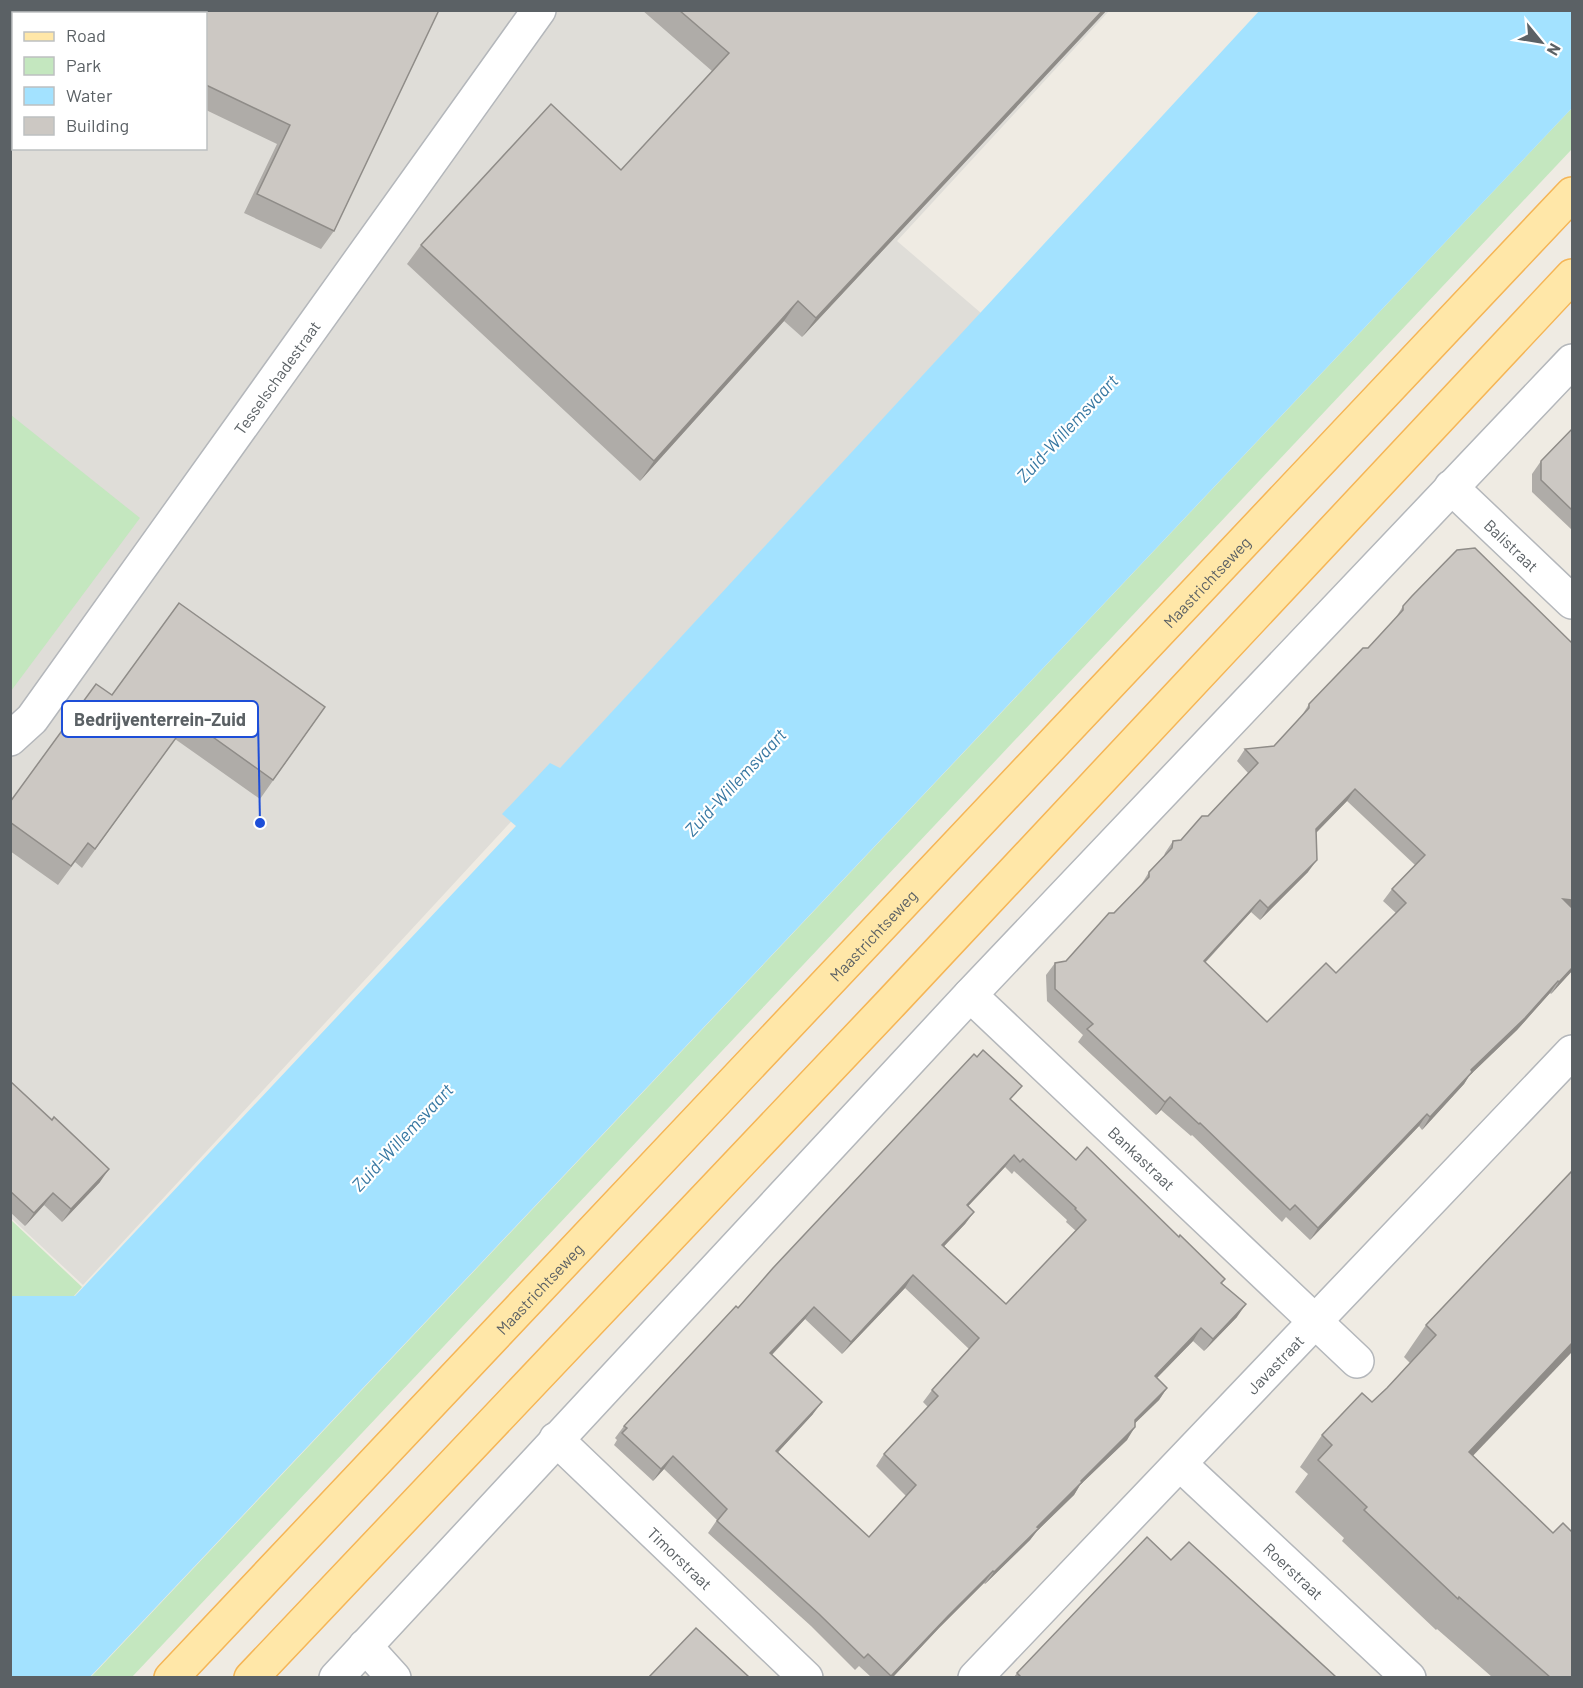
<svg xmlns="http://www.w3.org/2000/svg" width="1583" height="1688" viewBox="0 0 1583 1688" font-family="Barlow,sans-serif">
<rect width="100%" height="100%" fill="#efebe3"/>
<!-- industrial -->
<polygon fill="#dfddd8" points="74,11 1109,11 897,241 981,313 83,1285 11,1218 10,142 13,136 14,148 206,148 206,14 72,13"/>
<!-- green -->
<g fill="#c4e7bf">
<polygon points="1572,108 1572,149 132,1677 90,1678"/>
<polygon points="11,415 140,518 11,691 10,691"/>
<polygon points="10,1219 82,1287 74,1296 11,1296"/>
</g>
<!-- water -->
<polygon fill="#a3e2ff" points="1260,10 1572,11 1572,108 90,1677 11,1677 11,1296 75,1296 516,826 502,814 550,763 560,768"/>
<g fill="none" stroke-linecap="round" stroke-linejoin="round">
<!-- minor casing -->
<g stroke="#b4b7bb" stroke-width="36">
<g id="minor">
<polyline points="48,14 49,10"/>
<polyline points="10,91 14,85"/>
<path id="s1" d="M 1451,487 L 1572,602"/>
<path id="s2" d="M 10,739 L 32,719 L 539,10"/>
<path id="s3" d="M 970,995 L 1357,1361"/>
<path id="s4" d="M 556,1439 L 806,1678"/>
<path id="s5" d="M 1180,1464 L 1409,1678"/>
<polyline points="365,1646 394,1678"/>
<polyline points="336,1678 970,995 1572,361"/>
<path id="s6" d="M 975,1678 L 1572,1052"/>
</g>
</g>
<!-- major casing -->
<g stroke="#f5b556" stroke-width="36">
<g id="major">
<path id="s7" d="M 171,1678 L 1572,194"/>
<polyline points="251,1678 891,1003 1572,276"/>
</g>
</g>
<!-- minor -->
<use href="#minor" stroke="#fff" stroke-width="33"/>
<!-- major -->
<use href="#major" stroke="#ffe7a8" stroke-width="33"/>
</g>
<!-- wall -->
<g fill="#afaca8" fill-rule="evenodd">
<polygon points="84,10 439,10 334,231 321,249 244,213 277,144 206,110 206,14 82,14"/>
<polygon points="642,10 1107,10 802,337 784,321 640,481 407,264 421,245 621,170 712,71"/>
<polygon points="1572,429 1572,530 1532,492 1532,474 1541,461"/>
<path d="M 1403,606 L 1572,971 L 1551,994 L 1550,993 L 1517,1030 L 1469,1076 L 1464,1084 L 1422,1130 L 1419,1126 L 1310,1240 L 1286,1217 L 1282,1222 L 1192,1135 L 1191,1136 L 1161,1110 L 1156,1115 L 1078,1042 L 1083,1035 L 1047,1001 L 1046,975 L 1055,963 L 1066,961 L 1141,885 L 1149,872 L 1164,856 L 1165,853 L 1173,841 L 1181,840 L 1208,816 L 1248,773 L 1237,761 L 1245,749 L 1274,746 L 1301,717 L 1309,704 L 1368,648 L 1395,619 ZM 1347,801 L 1415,865 L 1392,889 L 1383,901 L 1396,913 L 1336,973 L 1267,1022 L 1205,963 L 1251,912 L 1260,920 L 1308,872 L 1316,833 Z"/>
<polygon points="112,695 325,707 260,799 175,739 82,868 75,862 58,885 10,851 10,802"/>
<polygon points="10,1081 100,1182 62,1222 44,1205 25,1226 10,1212"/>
<path d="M 1011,1100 L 1076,1160 L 1179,1237 L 1225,1279 L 1222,1283 L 1237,1317 L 1204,1351 L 1193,1341 L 1157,1378 L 1167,1388 L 1159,1400 L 1135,1423 L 1127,1440 L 1080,1485 L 1074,1495 L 1037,1531 L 1030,1540 L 985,1584 L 984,1583 L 939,1628 L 893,1677 L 871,1677 L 859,1666 L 855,1670 L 811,1626 L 708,1533 L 717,1520 L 664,1469 L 653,1481 L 614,1445 L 617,1440 L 615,1438 L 624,1426 L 738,1308 ZM 1005,1167 L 1012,1174 L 1014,1171 L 1067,1220 L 1066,1222 L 1076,1231 L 1006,1304 L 944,1246 L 965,1224 L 974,1212 L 968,1206 ZM 905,1288 L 969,1349 L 932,1390 L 923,1402 L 928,1407 L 884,1454 L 876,1466 L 906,1496 L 869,1537 L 778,1452 L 813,1414 L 772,1355 L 805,1319 L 842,1354 Z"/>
<polygon points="1572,1171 1473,1456 1572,1677 1492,1677 1437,1629 1436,1630 1342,1541 1344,1538 1295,1492 1308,1474 1300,1467 1322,1435 1372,1402 1387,1388 1410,1363 1404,1357 1426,1325"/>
<polygon points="1171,1560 1336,1677 1014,1677 1017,1673"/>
</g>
<!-- shaded-wall -->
<g fill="#8f8c88">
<polygon points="1103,10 1107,10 802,337 816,318"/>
<polygon points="798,301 784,321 640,481 654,461"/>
<polygon points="1355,789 1347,801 1308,841 1316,829"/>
<polygon points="1317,860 1308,872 1260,920 1268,908"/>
<polygon points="1563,899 1572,900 1572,912"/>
<polygon points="1260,900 1251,912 1195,973 1204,961"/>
<polygon points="1572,968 1572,971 1551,994 1559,982"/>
<polygon points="1558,981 1550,993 1517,1030 1469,1076 1464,1084 1422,1130 1430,1117 1471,1070"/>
<polygon points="1170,1097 1161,1110 1156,1115 1165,1102"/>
<polygon points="1427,1114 1419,1126 1310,1240 1318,1228"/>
<polygon points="1014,1155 1005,1167 958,1217 967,1205"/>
<polygon points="109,1169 100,1182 62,1222 71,1209"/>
<polygon points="53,1193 44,1205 25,1226 34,1213"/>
<polygon points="974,1212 965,1224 934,1257 942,1245"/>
<polygon points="913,1275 905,1288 842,1354 851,1342"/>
<polygon points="1246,1304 1237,1317 1204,1351 1213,1339"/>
<polygon points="814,1307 805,1319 762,1365 770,1353"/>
<polygon points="1201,1328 1193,1341 1147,1388 1155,1376"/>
<polygon points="1572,1343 1572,1352 1447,1483 1469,1452"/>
<polygon points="1167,1388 1159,1400 1126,1432 1135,1420"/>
<polygon points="822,1402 813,1414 768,1463 776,1451"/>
<polygon points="1135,1427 1127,1440 1080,1485 1074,1495 1037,1531 1030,1540 985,1584 994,1572 1081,1481"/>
<polygon points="673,1456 664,1469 653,1481 661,1469"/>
<polygon points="993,1571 984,1583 939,1628 893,1677 890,1677 948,1616"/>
</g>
<!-- building -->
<g fill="#ccc8c3" stroke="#8f8c88" stroke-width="1.5" fill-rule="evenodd">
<polygon points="88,10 439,10 334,231 257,194 290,125 206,85 206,14 87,14"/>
<polygon points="679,10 1103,10 816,318 798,301 654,461 421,245 551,104 621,170 729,53"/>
<polygon points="1572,429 1572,510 1541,480 1541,461"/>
<path d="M 1475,548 L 1572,643 L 1572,900 L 1563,899 L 1572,908 L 1572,968 L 1559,982 L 1558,981 L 1525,1018 L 1471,1070 L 1472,1072 L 1430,1117 L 1427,1114 L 1318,1228 L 1295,1205 L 1290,1210 L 1200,1123 L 1199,1124 L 1170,1097 L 1165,1102 L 1087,1029 L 1093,1024 L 1055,989 L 1055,963 L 1066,961 L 1109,913 L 1114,913 L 1149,877 L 1149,872 L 1172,848 L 1173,841 L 1181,840 L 1202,816 L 1208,816 L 1258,763 L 1245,749 L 1274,746 L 1309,708 L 1309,704 L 1363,648 L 1368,648 L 1403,610 L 1403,606 L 1412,596 L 1457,550 ZM 1355,789 L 1425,855 L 1392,889 L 1406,903 L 1336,973 L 1326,963 L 1267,1022 L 1204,961 L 1260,900 L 1268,908 L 1317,860 L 1316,829 Z"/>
<polygon points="179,603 325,707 273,780 189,720 95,849 88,843 71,866 10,822 10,802 96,684 112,695"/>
<path d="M 983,1050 L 1022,1086 L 1010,1099 L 1076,1160 L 1087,1147 L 1179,1237 L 1180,1235 L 1225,1279 L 1221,1283 L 1246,1304 L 1213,1339 L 1201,1328 L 1155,1376 L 1167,1388 L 1135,1420 L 1135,1427 L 1081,1481 L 1082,1482 L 1037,1527 L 1039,1528 L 994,1572 L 993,1571 L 948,1616 L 891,1676 L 868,1654 L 864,1658 L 819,1614 L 717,1521 L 727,1509 L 673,1456 L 661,1469 L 622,1433 L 627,1428 L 624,1426 L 736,1306 L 738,1308 L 773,1268 L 974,1054 L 977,1057 ZM 1014,1155 L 1020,1162 L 1023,1159 L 1076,1208 L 1075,1209 L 1086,1220 L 1006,1304 L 942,1245 L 974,1212 L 967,1205 ZM 913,1275 L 979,1338 L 932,1390 L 938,1396 L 884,1454 L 916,1485 L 869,1537 L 776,1451 L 822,1402 L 770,1353 L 814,1307 L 851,1342 Z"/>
<polygon points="10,1081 52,1120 54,1117 109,1169 71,1209 53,1193 34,1213 10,1191"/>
<polygon points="1572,1171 1572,1343 1469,1452 1553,1533 1563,1523 1572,1532 1572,1677 1550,1677 1459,1597 1458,1599 1364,1510 1367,1507 1318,1460 1332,1445 1322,1435 1362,1393 1372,1402 1387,1388 1436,1335 1426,1325"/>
<polygon points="1147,1537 1171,1560 1189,1542 1336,1677 1021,1677 1017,1673"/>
<polygon points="696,1628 749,1677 649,1677"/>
</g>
<g text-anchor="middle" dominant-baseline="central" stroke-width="4.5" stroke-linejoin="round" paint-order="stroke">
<!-- street labels -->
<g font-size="16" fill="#5b6165" stroke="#fff">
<text stroke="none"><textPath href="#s2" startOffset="450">Tesselschadestraat</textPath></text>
<text stroke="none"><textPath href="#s1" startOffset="84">Balistraat</textPath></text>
<text stroke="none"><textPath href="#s7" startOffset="1508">Maastrichtseweg</textPath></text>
<text stroke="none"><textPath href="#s7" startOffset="1022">Maastrichtseweg</textPath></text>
<text stroke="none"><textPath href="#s3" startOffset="237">Bankastraat</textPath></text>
<text stroke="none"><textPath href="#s7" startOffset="536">Maastrichtseweg</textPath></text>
<text stroke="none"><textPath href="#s6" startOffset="434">Javastraat</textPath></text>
<text stroke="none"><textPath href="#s4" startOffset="172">Timorstraat</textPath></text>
<text stroke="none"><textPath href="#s5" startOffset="156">Roerstraat</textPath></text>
</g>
<!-- water labels -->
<g font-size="18" font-style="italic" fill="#3878a2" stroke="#fff">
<text transform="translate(1067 428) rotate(-47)">Zuid-Willemsvaart</text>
<text transform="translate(735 782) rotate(-47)">Zuid-Willemsvaart</text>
<text transform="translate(402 1137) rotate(-47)">Zuid-Willemsvaart</text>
</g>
</g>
<!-- callouts -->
<path fill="none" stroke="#1d4ed8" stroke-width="2" d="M260 823L258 719"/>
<circle fill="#1d4ed8" stroke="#fff" stroke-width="2" cx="260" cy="823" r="6"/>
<rect fill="#fff" stroke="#1d4ed8" stroke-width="2" x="62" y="701" width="196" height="36" rx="6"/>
<g font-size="18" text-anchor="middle" font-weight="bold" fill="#5b6165">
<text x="160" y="726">Bedrijventerrein-Zuid</text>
</g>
<!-- border -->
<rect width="1583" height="1688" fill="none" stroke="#5b6165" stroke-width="24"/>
<!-- legend -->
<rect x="12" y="12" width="195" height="138" fill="#ffffff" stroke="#bdc0c1" stroke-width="1.5"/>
<rect x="24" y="32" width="30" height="9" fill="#ffe7a8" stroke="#bdc0c1" stroke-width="1.5"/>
<text x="66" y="42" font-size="18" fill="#5b6165">Road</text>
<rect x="24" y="57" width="30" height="18" fill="#c4e7bf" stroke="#bdc0c1" stroke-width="1.5"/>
<text x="66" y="72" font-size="18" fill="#5b6165">Park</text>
<rect x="24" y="87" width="30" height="18" fill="#a3e2ff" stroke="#bdc0c1" stroke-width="1.5"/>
<text x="66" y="102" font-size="18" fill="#5b6165">Water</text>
<rect x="24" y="117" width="30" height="18" fill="#ccc8c3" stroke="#bdc0c1" stroke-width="1.5"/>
<text x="66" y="132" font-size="18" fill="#5b6165">Building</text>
<!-- north arrow -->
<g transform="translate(1541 42) rotate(120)" stroke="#ffffff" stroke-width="4.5" paint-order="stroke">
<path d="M0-4.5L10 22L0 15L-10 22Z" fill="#5b6165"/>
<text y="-9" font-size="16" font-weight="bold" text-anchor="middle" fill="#5b6165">N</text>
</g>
</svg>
